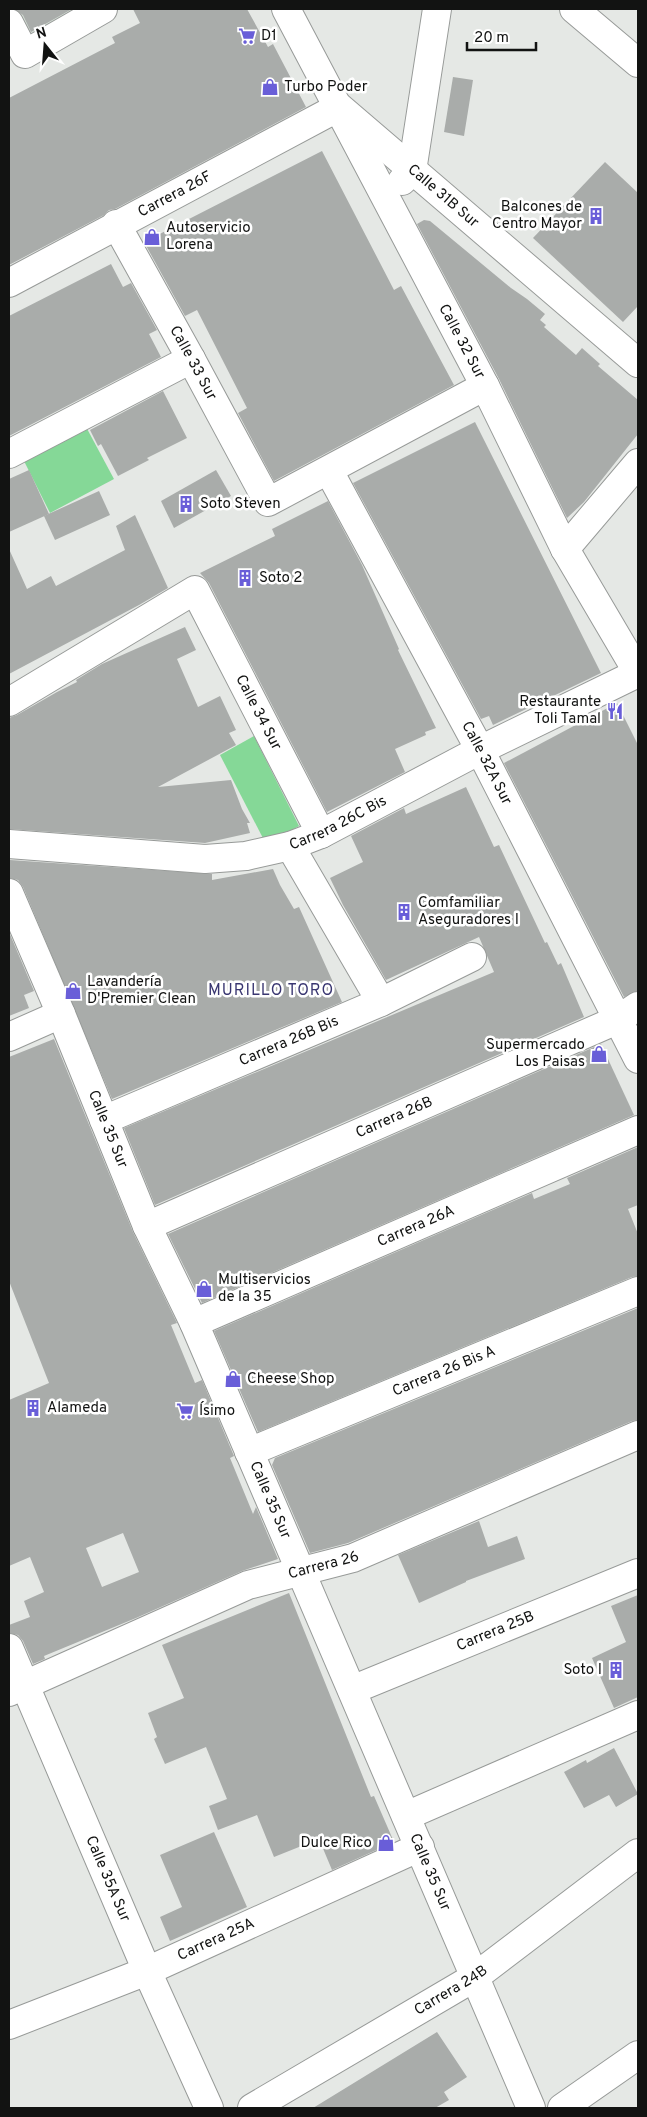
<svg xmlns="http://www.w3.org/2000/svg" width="647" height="2117" viewBox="0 0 647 2117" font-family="Overpass,sans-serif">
<rect width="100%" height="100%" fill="#e5e8e5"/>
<!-- built -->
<polygon fill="#d5dfd6" points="14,9 77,9 28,35"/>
<!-- green -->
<g fill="#85d897">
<polygon points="85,425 114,479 50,513 22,457"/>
<polygon points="254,736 299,826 266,844 220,755"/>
</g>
<!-- building -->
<g fill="#a9acaa" fill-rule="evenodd">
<polygon points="14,9 72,9 31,32 23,15"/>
<polygon points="133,9 247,9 268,47 273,44 306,107 115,209 109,210 104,215 9,265 9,98 115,43 112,37 140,23"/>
<polygon points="453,77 473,80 464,136 444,132"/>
<polygon points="322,151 394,290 401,286 454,385 274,481 238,413 247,408 197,310 185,316 144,242"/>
<polygon points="605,162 638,193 638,306 623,322 533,238"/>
<polygon points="424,220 430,221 511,288 527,299 545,314 540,320 546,325 544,327 576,355 582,348 600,364 598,366 638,400 638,434 584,502 567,518 499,379 417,224"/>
<polygon points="111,264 123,287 131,283 157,330 149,334 161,357 9,436 9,316"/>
<polygon points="163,391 187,438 147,458 149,460 118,476 101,444 98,446 90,430"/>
<polygon points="475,422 601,673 493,725 489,716 481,719 353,483"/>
<polygon points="29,470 49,514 9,532 9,479"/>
<polygon points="216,470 231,496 174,528 161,501"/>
<polygon points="99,491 110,515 55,540 44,516"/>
<polygon points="328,501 362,565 399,649 398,650 436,728 425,732 426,735 395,749 405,772 327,812 209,583 200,573 275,536 272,529"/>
<polygon points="135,515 168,588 139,605 9,674 9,549 27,589 51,576 56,586 125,550 116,526"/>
<polygon points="185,627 196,650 177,659 198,707 220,696 236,730 229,733 236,745 158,787 231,780 242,809 250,823 247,823 250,833 205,843 9,829 9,718 17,715 57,692 77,682 76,680 102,664"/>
<polygon points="617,703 638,745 638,991 624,997 504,763"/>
<polygon points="466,787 494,847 499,845 545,943 547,942 558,965 561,963 584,1017 155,1205 124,1128 494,972 479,937 386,980 343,905 330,878 363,862 351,836 404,808 406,814"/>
<polygon points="10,860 212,874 212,880 273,869 280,885 294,909 299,907 342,1002 112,1099 23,887 18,880 9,878"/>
<polygon points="9,932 34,991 24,995 29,1008 9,1016"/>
<path d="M 54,1039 L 133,1232 L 177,1323 L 171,1325 L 195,1383 L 202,1380 L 234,1456 L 230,1458 L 253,1514 L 256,1507 L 278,1559 L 242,1571 L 136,1618 L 44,1656 L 45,1659 L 33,1664 L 23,1641 L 18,1635 L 9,1633 L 9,1625 L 30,1617 L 24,1601 L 44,1592 L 30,1557 L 9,1566 L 9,1400 L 49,1383 L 9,1281 L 9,1057 ZM 123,1533 L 139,1572 L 102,1587 L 86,1548 Z"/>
<polygon points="601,1044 634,1115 202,1303 168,1234"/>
<polygon points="638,1147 638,1205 628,1209 638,1234 638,1276 632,1277 258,1432 214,1331 532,1193 534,1199 570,1184 567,1178"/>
<polygon points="638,1308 638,1420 632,1421 348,1543 310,1553 272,1465 275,1458"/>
<polygon points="479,1521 488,1547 517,1536 525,1559 466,1581 466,1582 419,1603 398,1555"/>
<polygon points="289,1593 371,1797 374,1796 394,1842 332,1870 319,1839 274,1857 257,1815 218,1830 209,1806 227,1799 206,1747 165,1764 154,1739 157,1737 148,1713 184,1698 162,1645"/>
<polygon points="638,1595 638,1697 614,1708 592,1658 626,1642 611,1606"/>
<polygon points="614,1748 638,1794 616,1807 609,1795 584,1808 564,1772 586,1760 587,1763"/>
<polygon points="214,1832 247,1907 170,1941 160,1917 182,1907 160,1855"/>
<polygon points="437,2032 467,2077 444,2092 449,2100 435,2108 313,2108"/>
</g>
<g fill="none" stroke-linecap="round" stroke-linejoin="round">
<!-- minor casing -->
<g stroke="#979a98" stroke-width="30">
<g id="minor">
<path id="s1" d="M 286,9 L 485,386 L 565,549 L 638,673"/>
<polyline points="574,9 638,63"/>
<polyline points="9,23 25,54 103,9"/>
<polyline points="402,181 412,171 437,9"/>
<path id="s2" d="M 116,224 L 191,359 L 268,502 L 485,386"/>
<path id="s3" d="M 9,283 L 339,107 L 638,363"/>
<polyline points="9,454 191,359"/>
<path id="s4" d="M 329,471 L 480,750 L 638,1059"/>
<polyline points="565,549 638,463"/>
<path id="s5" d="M 9,702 L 195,590 L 321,834"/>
<path id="s6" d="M 9,844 L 205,859 L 246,856 L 290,846 L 321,834 L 480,750 L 638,673"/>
<polyline points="290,846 381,1002"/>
<polyline points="9,1037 61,1014"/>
<path id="s7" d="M 104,1120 L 381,1002 L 472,957"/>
<path id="s8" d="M 194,1323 L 638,1130"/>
<path id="s9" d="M 249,1452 L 638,1291"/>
<path id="s10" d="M 352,1690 L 638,1573"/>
<path id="s11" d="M 9,1692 L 248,1585 L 353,1558 L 638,1435"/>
<polyline points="406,1816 638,1715"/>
<path id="s12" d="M 9,2025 L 147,1971 L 420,1847"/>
<path id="s13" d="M 252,2108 L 475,1977 L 638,1853"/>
<polyline points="562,2108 638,2055"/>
</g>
</g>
<!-- tertiary casing -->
<g stroke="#979a98" stroke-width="30">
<g id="tertiary">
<path id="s14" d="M 9,893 L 61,1014 L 147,1226 L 194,1323 L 531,2108"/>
<path id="s15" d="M 147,1226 L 617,1020 L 638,1006"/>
<path id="s16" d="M 9,1648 L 147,1971 L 209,2108"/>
</g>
</g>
<!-- minor -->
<use href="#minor" stroke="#fff" stroke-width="28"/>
<!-- tertiary -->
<use href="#tertiary" stroke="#fff" stroke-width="28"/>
</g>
<!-- icons -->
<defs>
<g id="supermarket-bare" transform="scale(1.35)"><path d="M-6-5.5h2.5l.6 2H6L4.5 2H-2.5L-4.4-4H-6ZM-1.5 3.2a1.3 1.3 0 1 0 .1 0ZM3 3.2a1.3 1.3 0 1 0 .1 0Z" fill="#695ed8" stroke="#fff" stroke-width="2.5" paint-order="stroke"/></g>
<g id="shop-bare" transform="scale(1.35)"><path d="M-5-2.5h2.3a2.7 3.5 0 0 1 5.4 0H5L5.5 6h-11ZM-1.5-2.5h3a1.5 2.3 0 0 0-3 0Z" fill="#695ed8" stroke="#fff" stroke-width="2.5" paint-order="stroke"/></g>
<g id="building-bare" transform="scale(1.35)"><path d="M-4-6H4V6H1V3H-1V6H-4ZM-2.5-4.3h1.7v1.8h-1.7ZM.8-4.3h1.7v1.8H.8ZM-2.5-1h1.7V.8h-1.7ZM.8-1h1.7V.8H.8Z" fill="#695ed8" stroke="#fff" stroke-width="2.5" paint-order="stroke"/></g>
<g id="restaurant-bare" transform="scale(1.35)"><path d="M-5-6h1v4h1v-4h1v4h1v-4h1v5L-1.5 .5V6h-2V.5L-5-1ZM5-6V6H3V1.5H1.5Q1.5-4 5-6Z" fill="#695ed8" stroke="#fff" stroke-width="2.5" paint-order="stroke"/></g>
</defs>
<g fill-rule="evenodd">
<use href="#supermarket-bare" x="247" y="36"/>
<use href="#shop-bare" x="270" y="87"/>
<use href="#building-bare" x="596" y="216"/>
<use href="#shop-bare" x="152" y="237"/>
<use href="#building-bare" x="186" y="504"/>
<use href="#building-bare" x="245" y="578"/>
<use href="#restaurant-bare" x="615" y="711"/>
<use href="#building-bare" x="404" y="912"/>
<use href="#shop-bare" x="73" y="991"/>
<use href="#shop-bare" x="599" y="1054"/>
<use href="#shop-bare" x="204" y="1289"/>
<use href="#shop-bare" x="233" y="1379"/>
<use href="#building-bare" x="33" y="1408"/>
<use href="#supermarket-bare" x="185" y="1411"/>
<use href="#building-bare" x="616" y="1670"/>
<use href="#shop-bare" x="386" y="1843"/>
</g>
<g text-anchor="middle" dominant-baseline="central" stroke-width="5" stroke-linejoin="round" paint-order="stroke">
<!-- poi labels -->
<g font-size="15" fill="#121312" stroke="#fff" text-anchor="start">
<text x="261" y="36">D1</text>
<text x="284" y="87">Turbo Poder</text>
<text x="582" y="207" text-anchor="end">Balcones de<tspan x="582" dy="17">Centro Mayor</tspan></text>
<text x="166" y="228">Autoservicio<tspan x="166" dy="17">Lorena</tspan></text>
<text x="200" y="504">Soto Steven</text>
<text x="259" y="578">Soto 2</text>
<text x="601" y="702" text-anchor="end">Restaurante<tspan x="601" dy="17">Toli Tamal</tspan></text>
<text x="418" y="903">Comfamiliar<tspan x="418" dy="17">Aseguradores I</tspan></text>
<text x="87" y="982">Lavandería<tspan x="87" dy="17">D'Premier Clean</tspan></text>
<text x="585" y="1045" text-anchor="end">Supermercado<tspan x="585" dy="17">Los Paisas</tspan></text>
<text x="218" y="1280">Multiservicios<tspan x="218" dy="17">de la 35</tspan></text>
<text x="247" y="1379">Cheese Shop</text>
<text x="47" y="1408">Alameda</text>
<text x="199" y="1411">Ísimo</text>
<text x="602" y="1670" text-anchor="end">Soto I</text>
<text x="372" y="1843" text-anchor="end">Dulce Rico</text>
</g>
<!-- street labels -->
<g font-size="15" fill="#121312" stroke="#fff">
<text stroke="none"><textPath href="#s3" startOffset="188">Carrera 26F</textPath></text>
<text stroke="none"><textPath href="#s3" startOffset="511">Calle 31B Sur</textPath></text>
<text stroke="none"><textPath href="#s1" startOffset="376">Calle 32 Sur</textPath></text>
<text stroke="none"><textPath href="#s2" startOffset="159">Calle 33 Sur</textPath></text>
<text stroke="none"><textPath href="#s5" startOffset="355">Calle 34 Sur</textPath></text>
<text stroke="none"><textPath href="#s4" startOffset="332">Calle 32A Sur</textPath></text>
<text stroke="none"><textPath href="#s6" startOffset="336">Carrera 26C Bis</textPath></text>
<text stroke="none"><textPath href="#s7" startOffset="201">Carrera 26B Bis</textPath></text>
<text stroke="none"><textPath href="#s15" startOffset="270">Carrera 26B</textPath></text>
<text stroke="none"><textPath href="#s14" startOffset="256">Calle 35 Sur</textPath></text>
<text stroke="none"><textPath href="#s8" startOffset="242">Carrera 26A</textPath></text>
<text stroke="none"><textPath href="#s9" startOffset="211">Carrera 26 Bis A</textPath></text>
<text stroke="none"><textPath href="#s14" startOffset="661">Calle 35 Sur</textPath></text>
<text stroke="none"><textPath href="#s11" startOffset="340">Carrera 26</textPath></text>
<text stroke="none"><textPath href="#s10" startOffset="155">Carrera 25B</textPath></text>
<text stroke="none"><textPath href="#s14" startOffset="1066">Calle 35 Sur</textPath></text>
<text stroke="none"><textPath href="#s16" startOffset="251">Calle 35A Sur</textPath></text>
<text stroke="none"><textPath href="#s12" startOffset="224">Carrera 25A</textPath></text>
<text stroke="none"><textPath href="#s13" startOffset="231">Carrera 24B</textPath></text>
</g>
<!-- neighbourhood labels -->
<g font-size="16" letter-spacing="1" fill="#393671" stroke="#fff">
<text x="271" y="991">MURILLO TORO</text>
</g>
</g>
<!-- border -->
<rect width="647" height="2117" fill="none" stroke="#121312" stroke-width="20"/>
<!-- north arrow -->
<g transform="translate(45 45) rotate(343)" stroke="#ffffff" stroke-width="4" paint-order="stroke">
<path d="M0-4L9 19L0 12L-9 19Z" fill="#121312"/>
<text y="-8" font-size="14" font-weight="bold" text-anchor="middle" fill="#121312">N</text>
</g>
<!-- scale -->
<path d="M467 42v8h69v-8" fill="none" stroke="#121312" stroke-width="2.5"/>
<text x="474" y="42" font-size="15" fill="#121312" stroke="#ffffff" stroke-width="4" paint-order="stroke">20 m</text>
</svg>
